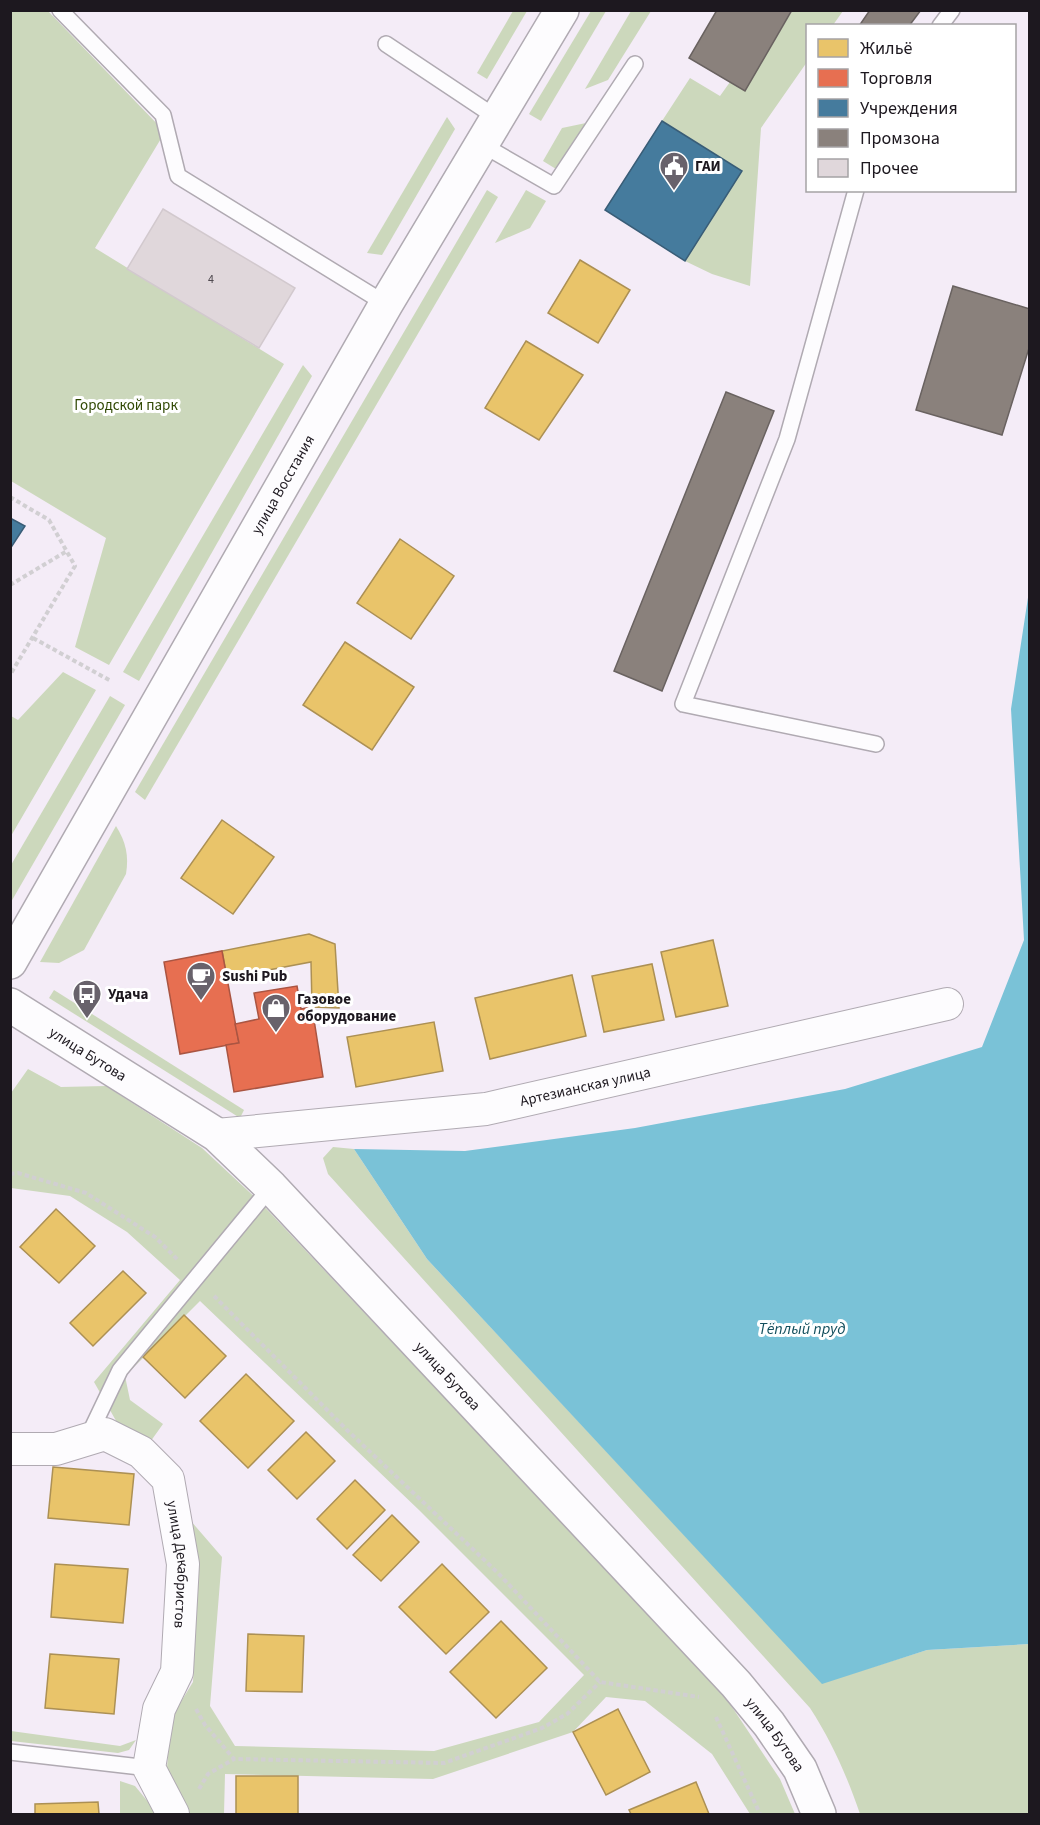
<svg xmlns="http://www.w3.org/2000/svg" width="1040" height="1825" viewBox="0 0 1040 1825" font-family="'Source Sans 3',sans-serif">
<rect width="100%" height="100%" fill="#f4ecf7"/>
<!-- green -->
<g fill="#ccd8bc">
<polygon points="11,11 48,11 165,132 95,248 284,364 109,665 75,647 106,538 11,481"/>
<polygon points="513,11 527,11 487,79 477,73"/>
<polygon points="591,11 606,11 541,121 529,114"/>
<polygon points="631,11 651,11 608,80 585,89"/>
<polygon points="792,11 843,11 833,25 808,26 807,62 761,128 750,286 712,274 685,261 741,171 662,121 690,78 720,96 730,82 745,90"/>
<polygon points="447,117 455,129 382,255 367,253"/>
<polygon points="586,123 556,169 543,161 562,128"/>
<polygon points="487,190 498,197 145,800 135,792"/>
<polygon points="526,190 546,201 530,228 495,243"/>
<polygon points="303,365 312,376 139,681 123,672"/>
<polygon points="63,672 96,690 11,836 11,716 18,720"/>
<polygon points="110,696 125,705 11,902 11,865"/>
<path d="M 116,826 C 126,842 129,856 126,874 L 84,950 L 59,963 L 40,962 Z"/>
<polygon points="54,990 244,1110 240,1118 49,998"/>
<polygon points="28,1069 61,1087 106,1086 202,1148 258,1200 722,1692 780,1779 795,1814 750,1814 712,1754 645,1701 606,1697 573,1732 433,1779 225,1774 224,1814 188,1814 167,1767 171,1718 193,1682 199,1560 190,1520 222,1557 210,1706 235,1746 434,1751 539,1722 584,1675 419,1510 200,1301 125,1376 130,1400 163,1424 148,1445 119,1426 94,1382 180,1280 127,1232 70,1196 11,1188 11,1093"/>
<path d="M 333,1147 L 354,1149 L 427,1259 L 822,1683 L 927,1650 L 1029,1644 L 1029,1814 L 860,1814 C 847,1776 832,1742 810,1708 L 328,1174 L 323,1158 Z"/>
<polygon points="11,1731 120,1746 136,1740 129,1750 118,1753 11,1741"/>
<polygon points="120,1781 135,1786 158,1814 120,1814"/>
</g>
<!-- water -->
<polygon fill="#7ac2d7" points="1029,591 1029,1644 927,1650 822,1684 427,1259 354,1149 465,1151 635,1128 845,1089 982,1047 1024,940 1011,709"/>
<!-- homes -->
<g fill="#e9c46a" stroke="#ac9054" stroke-width="1.5">
<polygon points="580,260 630,290 598,343 548,313"/>
<polygon points="526,341 583,375 539,440 485,408"/>
<polygon points="400,539 454,576 411,639 357,603"/>
<polygon points="345,642 414,687 372,750 303,705"/>
<polygon points="222,820 274,857 233,914 181,878"/>
<polygon points="309,934 335,944 339,1008 312,1007 311,962 227,978 222,951"/>
<polygon points="713,940 728,1006 676,1017 661,952"/>
<polygon points="652,964 664,1020 604,1032 592,976"/>
<polygon points="572,975 586,1036 490,1059 475,998"/>
<polygon points="434,1022 443,1071 356,1087 347,1037"/>
<polygon points="56,1209 95,1246 59,1283 20,1247"/>
<polygon points="123,1271 146,1293 93,1346 70,1323"/>
<polygon points="184,1315 226,1356 185,1398 143,1357"/>
<polygon points="246,1374 294,1421 248,1468 200,1421"/>
<polygon points="306,1432 335,1461 297,1499 268,1470"/>
<polygon points="53,1467 134,1474 129,1525 48,1518"/>
<polygon points="355,1480 385,1510 347,1549 317,1519"/>
<polygon points="392,1515 419,1542 381,1581 353,1555"/>
<polygon points="55,1564 128,1569 123,1623 51,1617"/>
<polygon points="442,1564 489,1612 446,1654 399,1607"/>
<polygon points="501,1621 547,1668 496,1718 450,1672"/>
<polygon points="248,1634 304,1636 302,1692 246,1691"/>
<polygon points="50,1654 119,1659 114,1714 45,1708"/>
<polygon points="618,1709 650,1772 606,1795 573,1732"/>
<rect x="236" y="1776" width="62" height="38"/>
<polygon points="696,1782 709,1814 631,1814 629,1810"/>
<polygon points="98,1802 99,1814 35,1814 35,1804"/>
</g>
<!-- shops -->
<g fill="#e76f51" stroke="#aa5542" stroke-width="1.5">
<polygon points="222,951 239,1043 180,1054 164,962"/>
<polygon points="297,986 301,1009 312,1007 323,1077 234,1092 226,1045 239,1043 235,1024 259,1019 254,993"/>
</g>
<!-- public -->
<g fill="#457b9d" stroke="#395d77" stroke-width="1.5">
<polygon points="662,121 742,171 685,261 605,210"/>
<polygon points="10,518 25,526 10,549"/>
</g>
<!-- industry -->
<g fill="#8a817c" stroke="#696260" stroke-width="1.5">
<polygon points="717,10 792,10 745,91 689,58"/>
<polygon points="870,10 921,10 909,26 859,26"/>
<polygon points="953,286 1030,309 1030,345 1002,435 916,410"/>
<polygon points="726,392 774,411 662,691 614,671"/>
</g>
<!-- building -->
<polygon fill="#e0d7db" stroke="#d2c9ce" stroke-width="1.5" points="163,209 295,288 259,348 127,269"/>
<g fill="none" stroke-linecap="round" stroke-linejoin="round">
<!-- service casing -->
<g stroke="#b0aab2" stroke-width="18">
<g id="service">
<polyline points="60,10 163,115 178,176 386,304"/>
<polyline points="940,26 952,10"/>
<polyline points="386,44 497,118"/>
<polyline points="481,144 554,186 635,64"/>
<polyline points="856,190 787,439 683,704 876,744"/>
<polyline points="88,1437 120,1370 271,1187"/>
<polyline points="10,1752 149,1768"/>
</g>
</g>
<!-- minor casing -->
<g stroke="#b0aab2" stroke-width="34">
<g id="minor">
<path id="s1" d="M 217,1135 L 486,1109 L 947,1004"/>
<path id="s2" d="M 10,1449 L 56,1449 L 105,1434 L 141,1452 L 168,1479 L 183,1564 L 177,1672 L 159,1709 L 149,1768 L 173,1814"/>
</g>
</g>
<!-- tertiary casing -->
<g stroke="#b0aab2" stroke-width="36">
<g id="tertiary">
<path id="s3" d="M 10,962 L 386,304 L 562,10"/>
<path id="s4" d="M 10,1005 L 217,1135 L 271,1187 L 736,1684 L 769,1724 L 800,1769 L 819,1814"/>
</g>
</g>
<!-- path -->
<g stroke="#d1cfd2" stroke-width="4" stroke-dasharray="4.5 3" stroke-linecap="butt">
<polyline points="10,497 49,520 75,566 10,675"/>
<polyline points="10,585 67,551"/>
<polyline points="33,638 111,681"/>
<polyline points="10,1174 18,1173 86,1193 155,1237 179,1261"/>
<polyline points="214,1296 348,1431 498,1573 600,1682 699,1697"/>
<polyline points="196,1709 205,1725 234,1759 444,1763 542,1728 567,1714 600,1682"/>
<polyline points="716,1717 760,1814"/>
<polyline points="199,1789 208,1774 234,1759"/>
</g>
<!-- service -->
<use href="#service" stroke="#fdfcfe" stroke-width="15"/>
<!-- minor -->
<use href="#minor" stroke="#fdfcfe" stroke-width="32"/>
<!-- tertiary -->
<use href="#tertiary" stroke="#fdfcfe" stroke-width="33"/>
</g>
<!-- icons -->
<defs>
<g id="civic-pin" transform="scale(1.5)"><path d="M0 17L-7.5 6A9.5 9.5 0 1 1 7.5 6Z" fill="#68626b" stroke="#fff"/><path d="M-.6-6.5H3V-4.5H.6V-3L4-1V1h2V6H-6V1h2V-1L-.6-3ZM-1.2 2.5V6h2.4V2.5Z" fill="#fff"/></g>
<g id="cafe-pin" transform="scale(1.5)"><path d="M0 17L-7.5 6A9.5 9.5 0 1 1 7.5 6Z" fill="#68626b" stroke="#fff"/><path d="M-5.5-4.5H6V0H3Q3 3.5 0 3.5H-2.5Q-5.5 3.5-5.5 0ZM3-3.2v2h1.7v-2ZM-6 4.5H4V6H-6Z" fill="#fff"/></g>
<g id="bus-pin" transform="scale(1.5)"><path d="M0 17L-7.5 6A9.5 9.5 0 1 1 7.5 6Z" fill="#68626b" stroke="#fff"/><path d="M-5-6H5V4H4V6H2V4H-2V6H-4V4H-5ZM-3.5-4V0h7V-4ZM-3.5 1.2v1.5H-2V1.2ZM2 1.2v1.5H3.5V1.2Z" fill="#fff"/></g>
<g id="shop-pin" transform="scale(1.5)"><path d="M0 17L-7.5 6A9.5 9.5 0 1 1 7.5 6Z" fill="#68626b" stroke="#fff"/><path d="M-5-2.5h2.3a2.7 3.5 0 0 1 5.4 0H5L5.5 6h-11ZM-1.5-2.5h3a1.5 2.3 0 0 0-3 0Z" fill="#fff"/></g>
</defs>
<g fill-rule="evenodd">
<use href="#civic-pin" x="674" y="166"/>
<use href="#cafe-pin" x="201" y="976"/>
<use href="#bus-pin" x="87" y="994"/>
<use href="#shop-pin" x="276" y="1008"/>
</g>
<g text-anchor="middle" dominant-baseline="central" stroke-width="6" stroke-linejoin="round" paint-order="stroke">
<!-- number labels -->
<g font-size="12" fill="#504a50">
<text x="211" y="279">4</text>
</g>
<!-- poi labels -->
<g font-size="15" font-weight="bold" fill="#1d181f" stroke="#fff" text-anchor="start">
<text x="695" y="166">ГАИ</text>
<text x="222" y="976">Sushi Pub</text>
<text x="108" y="994">Удача</text>
<text x="297" y="999">Газовое<tspan x="297" dy="17">оборудование</tspan></text>
</g>
<!-- park labels -->
<g font-size="15" fill="#304803" stroke="#fff">
<text x="126" y="405">Городской парк</text>
</g>
<!-- street labels -->
<g font-size="15" fill="#1d181f" stroke="#fff">
<text stroke="none"><textPath href="#s3" startOffset="550">улица Восстания</textPath></text>
<text stroke="none"><textPath href="#s4" startOffset="92">улица Бутова</textPath></text>
<text stroke="none"><textPath href="#s1" startOffset="372">Артезианская улица</textPath></text>
<text stroke="none"><textPath href="#s4" startOffset="578">улица Бутова</textPath></text>
<text stroke="none"><textPath href="#s2" startOffset="262">улица Декабристов</textPath></text>
<text stroke="none"><textPath href="#s4" startOffset="1064">улица Бутова</textPath></text>
</g>
<!-- water labels -->
<g font-size="16" font-style="italic" fill="#134f5d" stroke="#fff">
<text x="802" y="1329">Тёплый пруд</text>
</g>
</g>
<!-- border -->
<rect width="1040" height="1825" fill="none" stroke="#1d181f" stroke-width="24"/>
<!-- legend -->
<rect x="806" y="24" width="210" height="168" fill="#ffffff" stroke="#a5a3a5" stroke-width="1.5"/>
<rect x="818" y="39" width="30" height="18" fill="#e9c46a" stroke="#a5a3a5" stroke-width="1.5"/>
<text x="860" y="54" font-size="18" fill="#1d181f">Жильё</text>
<rect x="818" y="69" width="30" height="18" fill="#e76f51" stroke="#a5a3a5" stroke-width="1.5"/>
<text x="860" y="84" font-size="18" fill="#1d181f">Торговля</text>
<rect x="818" y="99" width="30" height="18" fill="#457b9d" stroke="#a5a3a5" stroke-width="1.5"/>
<text x="860" y="114" font-size="18" fill="#1d181f">Учреждения</text>
<rect x="818" y="129" width="30" height="18" fill="#8a817c" stroke="#a5a3a5" stroke-width="1.5"/>
<text x="860" y="144" font-size="18" fill="#1d181f">Промзона</text>
<rect x="818" y="159" width="30" height="18" fill="#e0d7db" stroke="#a5a3a5" stroke-width="1.5"/>
<text x="860" y="174" font-size="18" fill="#1d181f">Прочее</text>
</svg>
